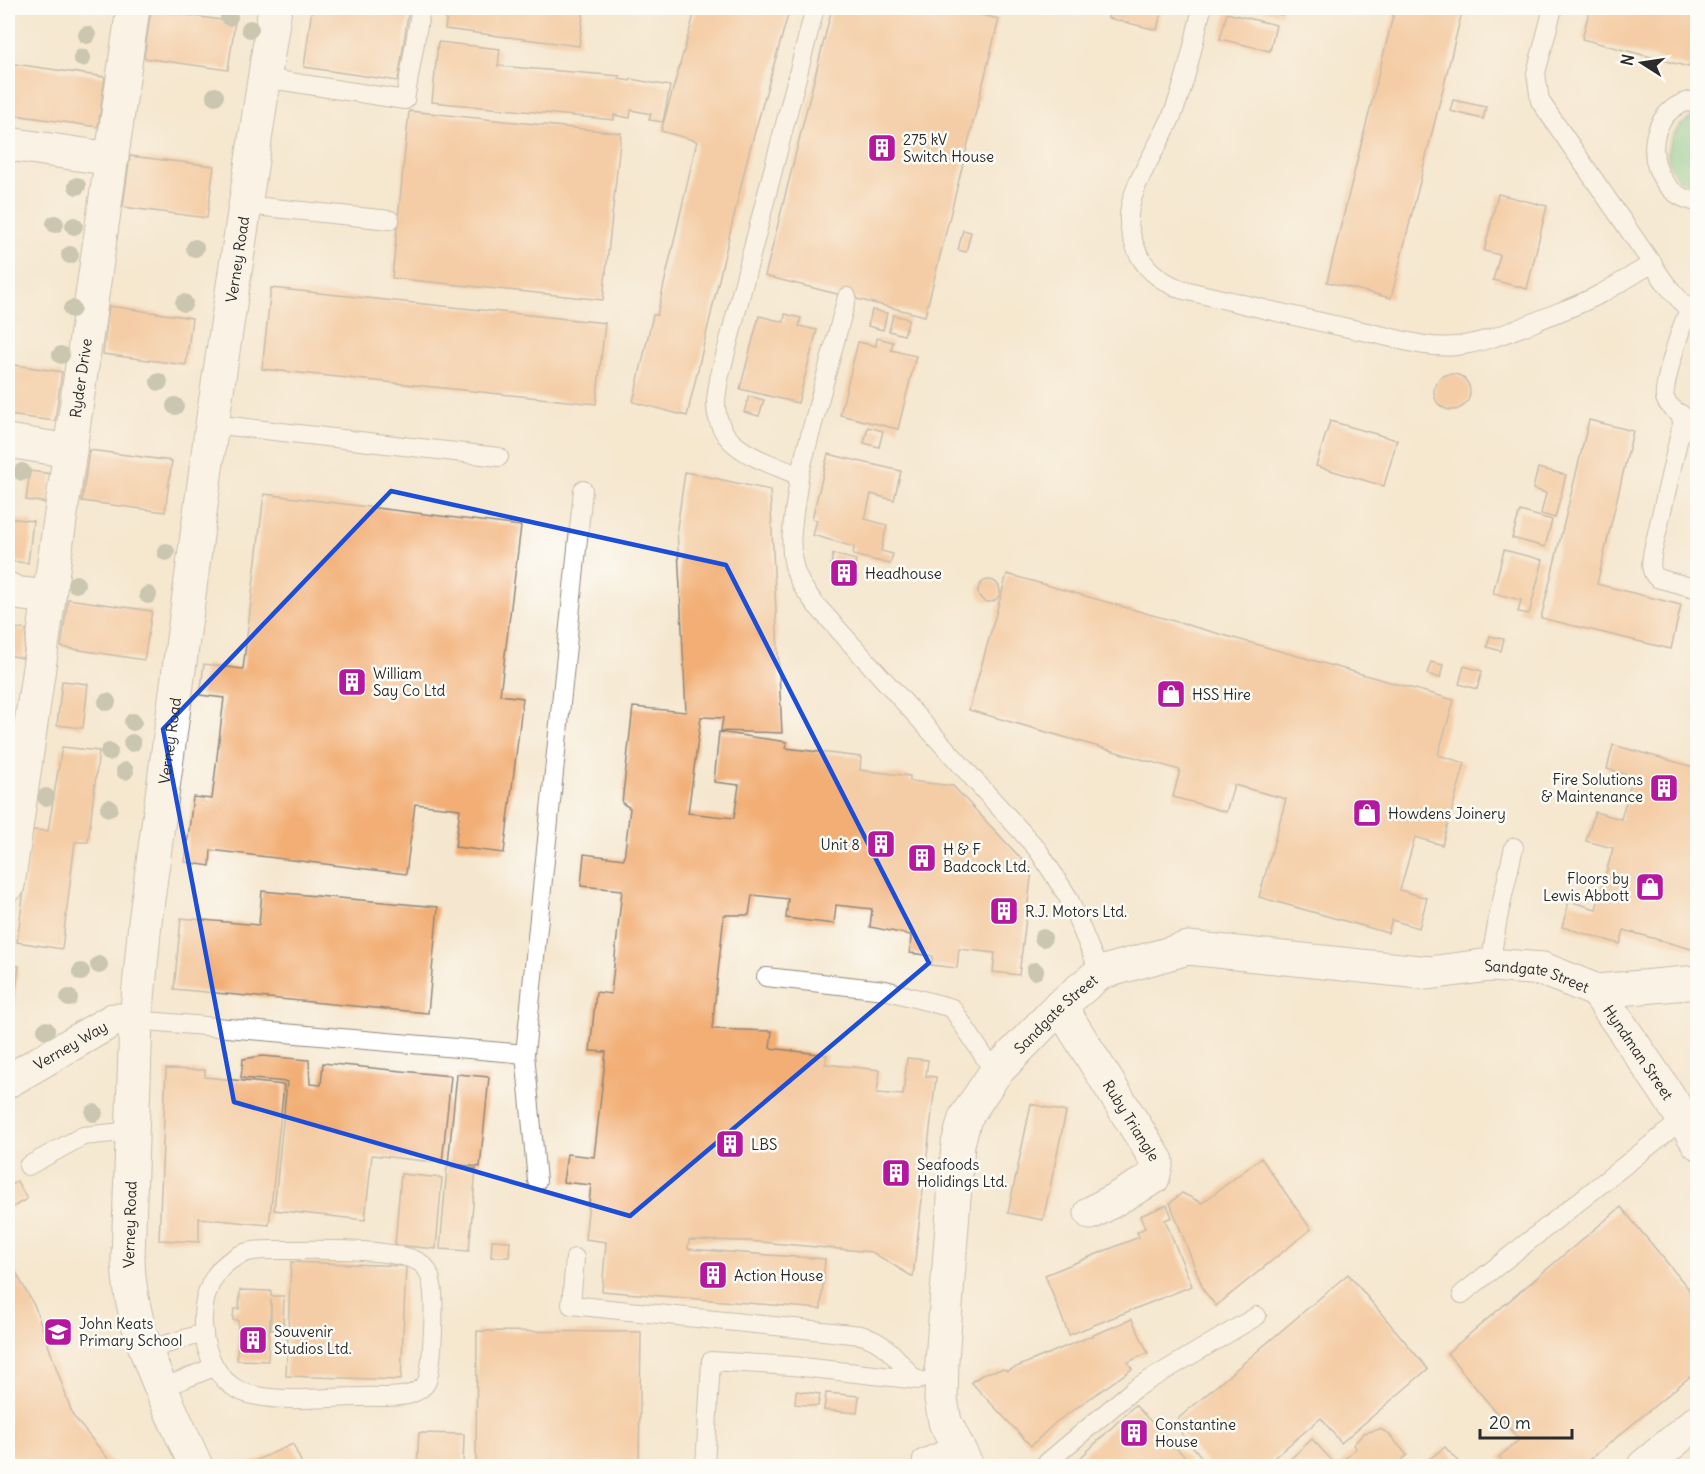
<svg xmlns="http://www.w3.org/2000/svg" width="1705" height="1474" viewBox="0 0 1705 1474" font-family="Delius,sans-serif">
<rect width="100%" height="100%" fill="#fdfcf7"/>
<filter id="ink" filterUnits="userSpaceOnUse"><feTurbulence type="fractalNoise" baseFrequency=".0167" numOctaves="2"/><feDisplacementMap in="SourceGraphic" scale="12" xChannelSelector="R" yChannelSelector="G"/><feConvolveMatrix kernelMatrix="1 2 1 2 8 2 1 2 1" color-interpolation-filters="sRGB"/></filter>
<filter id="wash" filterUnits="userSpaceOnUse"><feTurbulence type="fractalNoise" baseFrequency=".008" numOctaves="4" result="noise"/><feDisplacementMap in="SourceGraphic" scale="24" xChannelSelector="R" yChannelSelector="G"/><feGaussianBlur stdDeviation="1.35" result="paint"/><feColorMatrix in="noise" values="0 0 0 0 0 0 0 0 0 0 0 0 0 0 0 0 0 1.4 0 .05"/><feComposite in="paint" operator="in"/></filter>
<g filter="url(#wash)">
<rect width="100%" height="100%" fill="#f5e7cf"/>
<!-- green -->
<path fill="#73ca90" stroke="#4f7a5e" stroke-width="1.5" d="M 1697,115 L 1698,115 L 1697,189 C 1656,175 1660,131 1697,115 Z"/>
<g id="blocks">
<!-- building -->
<g fill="#f2ae74">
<polygon points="312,8 409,8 398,81 304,67"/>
<polygon points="448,8 584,8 579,46 445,29"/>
<polygon points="696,8 790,8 748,156 687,416 633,402 653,315 657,315 697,141 661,131"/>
<polygon points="832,8 953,8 999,19 925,316 765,276"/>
<polygon points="1110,8 1162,8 1157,30 1108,18"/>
<polygon points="1265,8 1283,8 1282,15 1264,11"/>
<polygon points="1395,8 1463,8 1391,298 1327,282"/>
<polygon points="1590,8 1698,8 1698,33 1689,67 1582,39"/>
<polygon points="151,10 235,22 228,70 144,58"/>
<polygon points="1227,13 1276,25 1270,51 1220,39"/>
<polygon points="438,42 500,49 498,66 620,76 619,79 630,81 631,79 670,86 663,122 649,120 651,114 631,110 630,118 614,115 614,120 432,102"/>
<polygon points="8,63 105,77 98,127 8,114"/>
<polygon points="1453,100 1486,107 1483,119 1450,111"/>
<polygon points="409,111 621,133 603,300 392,278"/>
<polygon points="130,156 214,166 207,218 123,207"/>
<polygon points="1498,194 1547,206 1527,289 1493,280 1500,255 1484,251"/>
<polygon points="963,230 971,232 966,252 958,250"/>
<polygon points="271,288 605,323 596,404 262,369"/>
<polygon points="109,306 192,318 186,365 103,354"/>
<polygon points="872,310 887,313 883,330 868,326"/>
<polygon points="785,314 801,318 799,326 817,330 798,403 740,389 759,316 784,322"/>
<polygon points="893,315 909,319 904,335 889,331"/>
<polygon points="877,338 893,342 891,350 916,356 898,429 840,415 858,342 876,346"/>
<polygon points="8,364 62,372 55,421 8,415"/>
<circle cx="1452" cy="392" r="18"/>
<polygon points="749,396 764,400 759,416 744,412"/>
<polygon points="1589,420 1633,431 1597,584 1681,605 1671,649 1541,618"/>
<polygon points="1330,421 1397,440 1384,486 1316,466"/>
<polygon points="868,427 883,431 879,447 864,443"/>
<polygon points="89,450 172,461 165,512 82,501"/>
<polygon points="828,454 901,471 894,500 871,494 865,519 887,525 881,551 893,554 890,564 853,555 854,547 813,535 817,520 812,519"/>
<polygon points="1538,468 1566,475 1555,518 1541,514 1546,493 1533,489"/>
<polygon points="30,471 52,474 48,503 26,500"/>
<polygon points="685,472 770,490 782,733 721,731 723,718 701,717 688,813 734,818 739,785 714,782 719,732 787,742 786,748 861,757 860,770 910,776 910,781 953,786 1032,870 1019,975 993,972 995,953 959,949 957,968 931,965 933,956 910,953 911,935 870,927 872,909 836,905 834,924 809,921 786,918 788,899 752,895 749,915 724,915 712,1029 772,1031 770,1048 827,1055 825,1064 880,1070 877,1093 903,1095 907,1058 928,1060 926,1076 936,1077 913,1277 872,1252 749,1241 689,1240 688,1249 825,1259 821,1309 602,1291 606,1242 585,1239 591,1185 563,1182 567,1154 594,1157 606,1052 590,1051 596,992 611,994 622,890 581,886 584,854 624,859 630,808 622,803 633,707 686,712 677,528"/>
<polygon points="264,494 521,526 500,695 523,698 504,853 455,847 460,809 415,804 406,874 211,850 210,866 185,862 193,797 212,799 224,698 200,695 204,664 243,669"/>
<polygon points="1520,511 1552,520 1545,547 1512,538"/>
<polygon points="8,518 33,521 28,563 8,561"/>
<polygon points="1504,550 1543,560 1529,614 1518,612 1521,600 1493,593"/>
<polygon points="833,554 856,560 850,580 836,576 839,567 831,565"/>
<polygon points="1007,574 1454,700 1438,755 1465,763 1442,845 1415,837 1400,890 1427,898 1419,928 1392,920 1388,933 1259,897 1286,799 1234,785 1226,812 1199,804 1173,797 1180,770 969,710"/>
<circle cx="989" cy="591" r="11"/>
<polygon points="68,599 152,611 144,660 61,647"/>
<polygon points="8,627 27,630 23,658 8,655"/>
<polygon points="1490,636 1504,639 1501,651 1487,647"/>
<polygon points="1431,662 1443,665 1440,678 1427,674"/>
<polygon points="1464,666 1482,671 1477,689 1459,684"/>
<polygon points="62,681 88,684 83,728 57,725"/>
<polygon points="1613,745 1698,768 1698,951 1624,930 1620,944 1562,927 1569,901 1596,909 1613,848 1586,841 1595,812 1621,819 1633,776 1607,769"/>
<polygon points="62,747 99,751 88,842 75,842 62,949 17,942 32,830 48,831"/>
<polygon points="262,891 438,907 428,1013 174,989 181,918 259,925"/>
<polygon points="8,964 19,966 13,1014 8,1014"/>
<polygon points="262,1056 309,1060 310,1084 321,1085 323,1063 451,1076 442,1163 372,1155 365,1220 274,1210 287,1082 241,1078 243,1059"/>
<polygon points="166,1069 205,1070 205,1077 284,1085 269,1225 199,1218 199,1242 159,1240"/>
<polygon points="457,1074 489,1077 480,1167 448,1164"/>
<polygon points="1031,1104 1066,1112 1043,1220 1008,1213"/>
<polygon points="1261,1158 1311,1229 1216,1306 1204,1291 1170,1203 1182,1193 1202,1203"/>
<polygon points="447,1167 476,1169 469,1251 440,1249"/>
<polygon points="401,1174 442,1178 436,1249 395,1245"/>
<polygon points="8,1179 11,1185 17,1181 27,1199 8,1210"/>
<polygon points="1167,1205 1172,1217 1165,1220 1192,1286 1069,1335 1045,1275 1139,1237 1137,1232 1145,1228 1140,1216"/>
<polygon points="1621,1207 1693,1294 1698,1291 1698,1370 1582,1466 1507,1466 1499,1457 1519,1440 1447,1353"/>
<polygon points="492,1240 510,1241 509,1257 491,1257"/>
<polygon points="8,1258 35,1307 73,1416 114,1466 20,1466 8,1451"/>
<polygon points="291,1262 406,1266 401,1380 286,1376"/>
<polygon points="1348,1274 1428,1369 1341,1443 1321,1418 1264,1466 1209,1466 1173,1423"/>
<polygon points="240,1290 271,1291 271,1296 284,1296 283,1330 271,1330 271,1300 268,1361 237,1360 238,1320 233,1320 233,1317 234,1309 239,1309"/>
<polygon points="1132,1319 1148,1353 1128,1362 1132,1369 1056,1422 1031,1446 971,1382 985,1373 1003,1369 1007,1371"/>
<polygon points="477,1331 641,1332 639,1466 476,1466"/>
<polygon points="796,1391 820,1394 818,1406 795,1404"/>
<polygon points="826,1393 859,1396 857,1413 824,1410"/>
<polygon points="1135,1405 1189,1461 1184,1466 1072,1466"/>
<polygon points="1380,1429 1388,1433 1407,1455 1398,1463 1401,1466 1283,1466 1312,1439 1337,1466 1356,1448 1353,1445 1364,1433"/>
<polygon points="419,1433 464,1434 463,1466 417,1466"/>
<polygon points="293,1444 303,1466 243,1466"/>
<polygon points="1445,1447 1462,1466 1432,1466 1427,1461"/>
</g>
</g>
</g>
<g filter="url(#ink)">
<use href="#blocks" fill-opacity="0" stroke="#90897d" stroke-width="1.5"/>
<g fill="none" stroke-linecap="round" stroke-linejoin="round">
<!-- service casing -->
<g stroke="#90897d" stroke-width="20">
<g id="service">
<path d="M 815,8 L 719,379 C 718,387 716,395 716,403 C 716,451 765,460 799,476 C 796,510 783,550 800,582 C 804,590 811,598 816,605 L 1038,850 L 1068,897 L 1100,973"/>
<path d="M 1202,8 C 1193,44 1186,83 1171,118 C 1159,146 1131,185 1129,215 C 1128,226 1131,236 1135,246 C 1143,268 1159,280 1180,289 C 1242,304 1304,319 1367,332 C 1396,338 1425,349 1456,346 C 1484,343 1509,332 1535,322 C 1557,312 1581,305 1602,293 C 1619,284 1636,273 1653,263"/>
<polyline points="1553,8 1536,73 1540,101 1666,284 1698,321"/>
<polyline points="264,78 405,100 421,8"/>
<path d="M 1698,100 C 1640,103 1639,193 1698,202"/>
<polyline points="245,205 390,220"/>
<path d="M 1696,305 C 1694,307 1691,308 1689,311 C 1682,322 1662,387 1665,398 C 1669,410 1687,418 1698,425"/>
<path d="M 1681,414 L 1682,424 L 1653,550 C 1651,561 1649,571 1657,578 L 1698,589"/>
<polyline points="212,424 499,457"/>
<polyline points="799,476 847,297"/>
<polyline points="1490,965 1498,918 1514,847"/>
<polyline points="766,977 885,990 952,1008 995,1073"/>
<polyline points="136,1020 525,1054"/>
<polyline points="28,1166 83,1136 132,1131"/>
<polyline points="537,1181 525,1054 583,490"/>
<path d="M 280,1250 C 313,1250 392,1247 419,1262 C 428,1267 430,1275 432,1285 C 435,1299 433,1373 426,1383 C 424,1387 416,1392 411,1394 C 397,1399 377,1396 362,1397 C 328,1397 285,1403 253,1395 C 246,1394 238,1390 232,1386 C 194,1359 191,1280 236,1257 C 249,1249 265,1250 280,1250 Z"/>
<path d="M 575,1258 L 571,1305 L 861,1335 C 887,1343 897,1359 914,1379"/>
<polyline points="1462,1294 1682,1120"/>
<polyline points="147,1350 204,1333"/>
<polyline points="162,1388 214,1367"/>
<polyline points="705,1466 711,1361 793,1366 919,1380"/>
<polyline points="922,1466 922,1459 955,1445"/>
<polyline points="1043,1466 1134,1389 1257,1316"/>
</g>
</g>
<!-- minor casing -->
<g stroke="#90897d" stroke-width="35">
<g id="minor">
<polyline points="16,145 112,159"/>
<polyline points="8,441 70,451"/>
<polyline points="8,589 15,593 47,597"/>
<path id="s1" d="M 8,885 L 133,8"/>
<path id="s2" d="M 1597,991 L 1666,1092 L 1698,1143"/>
<path id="s3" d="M 1060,1006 L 1157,1161 L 1153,1178 L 1091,1213"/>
<path id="s4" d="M 8,1081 L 113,1020 L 136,1020"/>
<path id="s5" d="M 196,1466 C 167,1401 129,1331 128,1258 L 136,1020 L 145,922 L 212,424 L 275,8"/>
<path id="s6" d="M 967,1466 L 945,1422 L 941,1399 L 942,1360 L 958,1144 L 965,1118 L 995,1073 L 1060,1006 L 1100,973 L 1188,948 L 1429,973 L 1490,965 L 1543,969 L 1597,991 L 1698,982"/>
</g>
</g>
<!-- trunk casing -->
<g stroke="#90897d" stroke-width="35">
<polyline id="trunk" points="1644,1466 1698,1421"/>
</g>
<!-- service -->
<use href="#service" stroke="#fff" stroke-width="18"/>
<!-- minor -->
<use href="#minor" stroke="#fff" stroke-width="33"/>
<!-- trunk -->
<use href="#trunk" stroke="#fff" stroke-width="33"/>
</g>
<!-- trees -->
<g fill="#949e88">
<circle cx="229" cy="17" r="9"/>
<circle cx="250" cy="29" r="9"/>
<circle cx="87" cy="35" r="9"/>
<circle cx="82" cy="58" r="9"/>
<circle cx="215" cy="96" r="9"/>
<circle cx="77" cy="186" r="9"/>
<circle cx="55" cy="224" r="9"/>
<circle cx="74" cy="226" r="9"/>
<circle cx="195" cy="248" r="9"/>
<circle cx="70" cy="255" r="9"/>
<circle cx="184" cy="303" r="9"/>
<circle cx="72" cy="309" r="9"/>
<circle cx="61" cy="355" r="9"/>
<circle cx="159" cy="382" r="9"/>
<circle cx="175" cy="406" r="9"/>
<circle cx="22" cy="472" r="9"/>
<circle cx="166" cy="552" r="9"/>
<circle cx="76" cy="584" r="9"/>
<circle cx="148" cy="595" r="9"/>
<circle cx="107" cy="702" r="9"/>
<circle cx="133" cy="722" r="9"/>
<circle cx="132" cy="743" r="9"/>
<circle cx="109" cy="752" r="9"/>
<circle cx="125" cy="771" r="9"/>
<circle cx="46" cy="797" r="9"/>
<circle cx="109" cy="808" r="9"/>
<circle cx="1043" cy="938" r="9"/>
<circle cx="99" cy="965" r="9"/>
<circle cx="1035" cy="971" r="9"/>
<circle cx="81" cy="972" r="9"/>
<circle cx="69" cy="998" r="9"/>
<circle cx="46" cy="1030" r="9"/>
<circle cx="94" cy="1113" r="9"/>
</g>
</g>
<!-- marked area -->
<path d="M0 0H1705V1474H0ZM 391,491 L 726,565 L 929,963 L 630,1216 L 234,1102 L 163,729 Z" fill="#f5e7cf" fill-opacity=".55" fill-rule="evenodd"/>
<path fill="none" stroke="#1d4ed8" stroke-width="4.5" stroke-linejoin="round" d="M 391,491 L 726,565 L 929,963 L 630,1216 L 234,1102 L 163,729 Z"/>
<!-- icons -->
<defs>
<g id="building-square" transform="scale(1.5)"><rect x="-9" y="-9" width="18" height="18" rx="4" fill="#b5179e" stroke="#fdfcf7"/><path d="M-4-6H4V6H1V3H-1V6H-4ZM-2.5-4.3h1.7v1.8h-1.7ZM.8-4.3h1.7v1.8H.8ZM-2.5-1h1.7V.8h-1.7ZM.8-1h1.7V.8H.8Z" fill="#fff"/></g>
<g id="shop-square" transform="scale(1.5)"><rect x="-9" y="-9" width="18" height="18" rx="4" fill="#b5179e" stroke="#fdfcf7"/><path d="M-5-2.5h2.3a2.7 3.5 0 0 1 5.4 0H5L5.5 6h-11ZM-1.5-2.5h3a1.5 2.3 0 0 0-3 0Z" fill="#fff"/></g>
<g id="school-square" transform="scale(1.5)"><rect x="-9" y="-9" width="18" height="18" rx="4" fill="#b5179e" stroke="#fdfcf7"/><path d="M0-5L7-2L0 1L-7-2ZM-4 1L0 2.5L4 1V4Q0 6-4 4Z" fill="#fff"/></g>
</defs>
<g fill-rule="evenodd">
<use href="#building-square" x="882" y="148"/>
<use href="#building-square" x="844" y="573"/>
<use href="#building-square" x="352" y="682"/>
<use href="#shop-square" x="1171" y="694"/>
<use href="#building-square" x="1664" y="788"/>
<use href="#shop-square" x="1367" y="813"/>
<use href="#building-square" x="881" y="844"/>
<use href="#building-square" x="922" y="858"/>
<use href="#shop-square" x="1650" y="887"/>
<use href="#building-square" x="1004" y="911"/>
<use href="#building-square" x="730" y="1144"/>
<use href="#building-square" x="896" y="1173"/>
<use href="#building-square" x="713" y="1275"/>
<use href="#school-square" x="58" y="1332"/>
<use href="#building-square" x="253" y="1340"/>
<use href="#building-square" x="1134" y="1433"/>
</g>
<g text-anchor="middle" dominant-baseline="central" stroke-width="5" stroke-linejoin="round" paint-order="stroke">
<!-- poi labels -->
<g font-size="15" fill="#2b2b2b" stroke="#fdfcf7" text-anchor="start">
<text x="903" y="139">275 kV<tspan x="903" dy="17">Switch House</tspan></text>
<text x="865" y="573">Headhouse</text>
<text x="373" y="673">William<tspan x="373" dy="17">Say Co Ltd</tspan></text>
<text x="1192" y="694">HSS Hire</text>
<text x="1643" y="779" text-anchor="end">Fire Solutions<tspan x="1643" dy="17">&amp; Maintenance</tspan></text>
<text x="1388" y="813">Howdens Joinery</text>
<text x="860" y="844" text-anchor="end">Unit 8</text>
<text x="943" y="849">H &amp; F<tspan x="943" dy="17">Badcock Ltd.</tspan></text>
<text x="1629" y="878" text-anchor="end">Floors by<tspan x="1629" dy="17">Lewis Abbott</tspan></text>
<text x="1025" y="911">R.J. Motors Ltd.</text>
<text x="751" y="1144">LBS</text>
<text x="917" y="1164">Seafoods<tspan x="917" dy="17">Holidings Ltd.</tspan></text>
<text x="734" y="1275">Action House</text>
<text x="79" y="1323">John Keats<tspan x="79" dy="17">Primary School</tspan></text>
<text x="274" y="1331">Souvenir<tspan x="274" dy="17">Studios Ltd.</tspan></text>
<text x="1155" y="1424">Constantine<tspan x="1155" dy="17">House</tspan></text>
</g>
<!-- street labels -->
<g font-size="15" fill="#2b2b2b" stroke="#fdfcf7">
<text stroke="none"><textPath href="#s5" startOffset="1226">Verney Road</textPath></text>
<text stroke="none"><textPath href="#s1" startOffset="512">Ryder Drive</textPath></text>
<text stroke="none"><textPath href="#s5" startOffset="740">Verney Road</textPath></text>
<text stroke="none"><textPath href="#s6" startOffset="998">Sandgate Street</textPath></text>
<text stroke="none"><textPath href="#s6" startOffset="494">Sandgate Street</textPath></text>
<text stroke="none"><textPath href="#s4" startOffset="72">Verney Way</textPath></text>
<text stroke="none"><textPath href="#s2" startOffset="74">Hyndman Street</textPath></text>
<text stroke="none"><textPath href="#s3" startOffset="135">Ruby Triangle</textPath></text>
<text stroke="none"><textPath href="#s5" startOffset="254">Verney Road</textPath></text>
</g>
</g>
<!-- margin -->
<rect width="1705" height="1474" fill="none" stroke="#fdfcf7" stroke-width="30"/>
<!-- north arrow -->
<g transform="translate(1642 63) rotate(282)" stroke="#fdfcf7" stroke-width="4.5" paint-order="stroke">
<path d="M0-4.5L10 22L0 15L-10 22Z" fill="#2b2b2b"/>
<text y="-9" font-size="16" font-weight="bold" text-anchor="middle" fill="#2b2b2b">N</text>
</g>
<!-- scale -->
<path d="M1480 1429v9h92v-9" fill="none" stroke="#2b2b2b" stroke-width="3"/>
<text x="1489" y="1429" font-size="18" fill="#2b2b2b" stroke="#fdfcf7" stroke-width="4.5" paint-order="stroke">20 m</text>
</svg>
